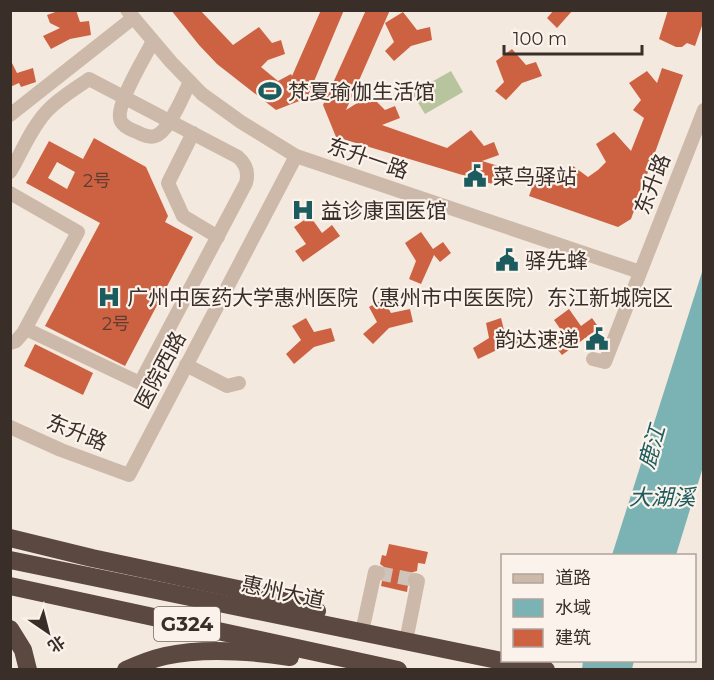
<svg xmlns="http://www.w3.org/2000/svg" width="714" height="680" viewBox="0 0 714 680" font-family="Montserrat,'Noto Sans SC',sans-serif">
<rect width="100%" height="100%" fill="#f4e9de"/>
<!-- green -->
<polygon fill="#b8c49d" points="451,71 463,92 425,114 412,93"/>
<!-- water -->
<g fill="#7bb2b3">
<polygon points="703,269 703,467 676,555 612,555"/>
<polygon points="583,661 583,660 634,661 632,669 582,669"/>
</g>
<!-- building -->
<g fill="#cd6243" fill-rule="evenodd">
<polygon points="61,10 76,10 80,22 89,21 91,35 70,39 51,49 43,36 60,28 50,23 47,15"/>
<polygon points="171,10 200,10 233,45 259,27 272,43 281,40 285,54 268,60 261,67 278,81 291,74 292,76 321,10 344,10 307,98 276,110 217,64 199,45"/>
<polygon points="366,10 390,10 346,110 370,95 385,110 395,106 400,118 382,125 447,148 471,130 484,146 494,142 499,155 482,161 505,168 499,186 336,137 323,105"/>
<polygon points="554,10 573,10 557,28 547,18"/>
<polygon points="668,10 704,10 704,20 695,46 687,43 682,47 676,47 659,39"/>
<polygon points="403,12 417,30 430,27 432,40 411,46 394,61 385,51 394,42 385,23"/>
<polygon points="512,49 526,65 536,62 542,76 522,83 506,100 495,91 504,82 496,61"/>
<polygon points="10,59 17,73 33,68 36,82 21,87 19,83 10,87"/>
<polygon points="662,68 683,75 631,219 618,227 529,196 536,177 556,184 573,166 588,177 598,170 606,162 596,144 614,132 631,151 644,118 633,110 641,100 629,83 647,71 657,83"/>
<path d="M 94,138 L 146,167 L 168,216 L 165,222 L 193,237 L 125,366 L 45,326 L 100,223 L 26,183 L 49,141 L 83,159 ZM 57,162 L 75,172 L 67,189 L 48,178 Z"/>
<polygon points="310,216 322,233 332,225 340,236 303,262 295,251 306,244 294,227"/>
<polygon points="421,232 433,249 443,242 451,253 440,262 434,255 421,284 409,279 416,261 405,243"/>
<polygon points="383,299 391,313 410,309 413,322 389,328 373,344 363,334 377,322 369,307"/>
<polygon points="569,309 581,326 592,318 599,328 562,355 554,345 566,337 554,320"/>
<polygon points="306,318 314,332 331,328 335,341 314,347 294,364 286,354 301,340 292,326"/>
<polygon points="501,318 505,334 523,334 523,348 501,348 478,359 473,348 489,338 486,323"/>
<polygon points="35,344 93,373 83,395 24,366"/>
<polygon points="389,544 428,552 425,564 418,563 417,571 410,573 407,577 406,581 408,585 407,592 381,586 382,581 386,576 387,572 384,567 380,564 382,555 386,556"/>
</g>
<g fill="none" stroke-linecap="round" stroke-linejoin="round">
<!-- minor-tunnel -->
<polyline stroke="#cfc4ba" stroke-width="14" stroke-dasharray="14 7" stroke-linecap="butt" points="378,573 415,580"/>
<!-- minor -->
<g stroke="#cdb9a9" stroke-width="14">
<polyline points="127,10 171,62 202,94 241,122 296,156 640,272"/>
<path d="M 153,41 C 145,57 117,102 120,118 C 121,126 130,129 137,132 C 143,135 148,138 155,136 C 169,132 183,95 190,82"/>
<polyline points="10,115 133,18"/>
<polyline points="193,133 168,183 183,216 218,237"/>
<path d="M 10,172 C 22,152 31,128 47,111 C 59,98 75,89 89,79 L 238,157 C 246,164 249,172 246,183 L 140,383 L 26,329"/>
<polyline points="10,193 78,232 23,333 16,341 10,343"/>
<polyline points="593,359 605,362 704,110"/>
<polyline points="186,365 227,386 239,383"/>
<polyline points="10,427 61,450 129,475 296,156"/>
<polyline points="362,632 375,572 378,573"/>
<polyline points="406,641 418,581 415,580"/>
</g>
<!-- highway -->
<g stroke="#5b4840" stroke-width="18">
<polyline points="10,538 92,558 252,592 317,611"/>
<polyline points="10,560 546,670"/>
<polyline points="10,586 398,670"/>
<polyline points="10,629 23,650 28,670"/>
<path d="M 126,670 C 139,664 152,659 165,656 C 205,647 250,651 290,657"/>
</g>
</g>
<!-- icons -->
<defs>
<g id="stadium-bare" transform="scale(1.8)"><path d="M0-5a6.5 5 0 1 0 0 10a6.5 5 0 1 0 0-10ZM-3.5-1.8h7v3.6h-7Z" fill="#1c5b5e" stroke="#fbf3eb" stroke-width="2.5" paint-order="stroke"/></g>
<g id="civic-bare" transform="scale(1.8)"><path d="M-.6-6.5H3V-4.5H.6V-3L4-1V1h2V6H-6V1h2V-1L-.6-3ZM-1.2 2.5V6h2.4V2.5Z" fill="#1c5b5e" stroke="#fbf3eb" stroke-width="2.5" paint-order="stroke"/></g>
<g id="hospital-bare" transform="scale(1.8)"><path d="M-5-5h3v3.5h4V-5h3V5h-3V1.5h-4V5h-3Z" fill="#1c5b5e" stroke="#fbf3eb" stroke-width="2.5" paint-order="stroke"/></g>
</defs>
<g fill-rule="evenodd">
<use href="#stadium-bare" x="270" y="91"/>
<use href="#civic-bare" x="475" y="176"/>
<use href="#hospital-bare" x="303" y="210"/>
<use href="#civic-bare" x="507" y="260"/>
<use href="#hospital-bare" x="109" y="297"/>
<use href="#civic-bare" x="597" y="339"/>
</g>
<g text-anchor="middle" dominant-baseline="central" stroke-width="4.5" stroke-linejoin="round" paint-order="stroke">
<!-- number labels -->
<g font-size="18" fill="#5f3b30">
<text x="97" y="181">2号</text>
<text x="116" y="324">2号</text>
</g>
<!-- shield labels -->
<rect fill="#fbf3eb" stroke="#746963" stroke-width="1.5" x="154" y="607" width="66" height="34" rx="4.5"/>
<g font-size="20" font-weight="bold" fill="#3a2e29">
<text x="187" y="624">G324</text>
</g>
<!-- poi labels -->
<g font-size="21" fill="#3a2e29" stroke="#fbf3eb" text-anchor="start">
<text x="288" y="91">梵夏瑜伽生活馆</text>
<text x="493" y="176">菜鸟驿站</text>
<text x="321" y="210">益诊康国医馆</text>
<text x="525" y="260">驿先蜂</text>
<text x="127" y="297">广州中医药大学惠州医院（惠州市中医医院）东江新城院区</text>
<text x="579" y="339" text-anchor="end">韵达速递</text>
</g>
<!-- street labels -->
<g font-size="21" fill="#3a2e29" stroke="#fbf3eb">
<text transform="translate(368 158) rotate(19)">东升一路</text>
<text transform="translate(652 184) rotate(-69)">东升路</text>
<text transform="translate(160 370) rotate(-62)">医院西路</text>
<text transform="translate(77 432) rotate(22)">东升路</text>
<text transform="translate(283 592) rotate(12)">惠州大道</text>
</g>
<!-- water labels -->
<g font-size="22" font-style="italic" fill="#1c5b5e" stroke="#fbf3eb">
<text transform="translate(652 447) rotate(-74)">鹿江</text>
<text x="662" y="497">大湖溪</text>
</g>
</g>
<!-- border -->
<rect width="714" height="680" fill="none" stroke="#3a2e29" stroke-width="24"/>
<!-- legend -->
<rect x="501" y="554" width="195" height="108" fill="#fbf3eb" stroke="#aea49d" stroke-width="1.5"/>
<rect x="513" y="574" width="30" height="9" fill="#cdb9a9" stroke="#aea49d" stroke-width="1.5"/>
<text x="555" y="584" font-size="18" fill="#3a2e29">道路</text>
<rect x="513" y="599" width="30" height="18" fill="#7bb2b3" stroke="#aea49d" stroke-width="1.5"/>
<text x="555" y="614" font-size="18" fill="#3a2e29">水域</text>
<rect x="513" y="629" width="30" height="18" fill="#cd6243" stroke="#aea49d" stroke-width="1.5"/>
<text x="555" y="644" font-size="18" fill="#3a2e29">建筑</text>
<!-- north arrow -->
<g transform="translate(48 632) rotate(145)" stroke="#fbf3eb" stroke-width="4.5" paint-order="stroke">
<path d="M0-4.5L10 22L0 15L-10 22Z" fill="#3a2e29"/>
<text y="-9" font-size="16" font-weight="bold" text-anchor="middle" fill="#3a2e29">北</text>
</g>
<!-- scale -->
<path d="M504 45v9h138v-9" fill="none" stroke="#3a2e29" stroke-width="3"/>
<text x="513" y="45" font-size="18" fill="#3a2e29" stroke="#fbf3eb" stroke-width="4.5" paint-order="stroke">100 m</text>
</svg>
